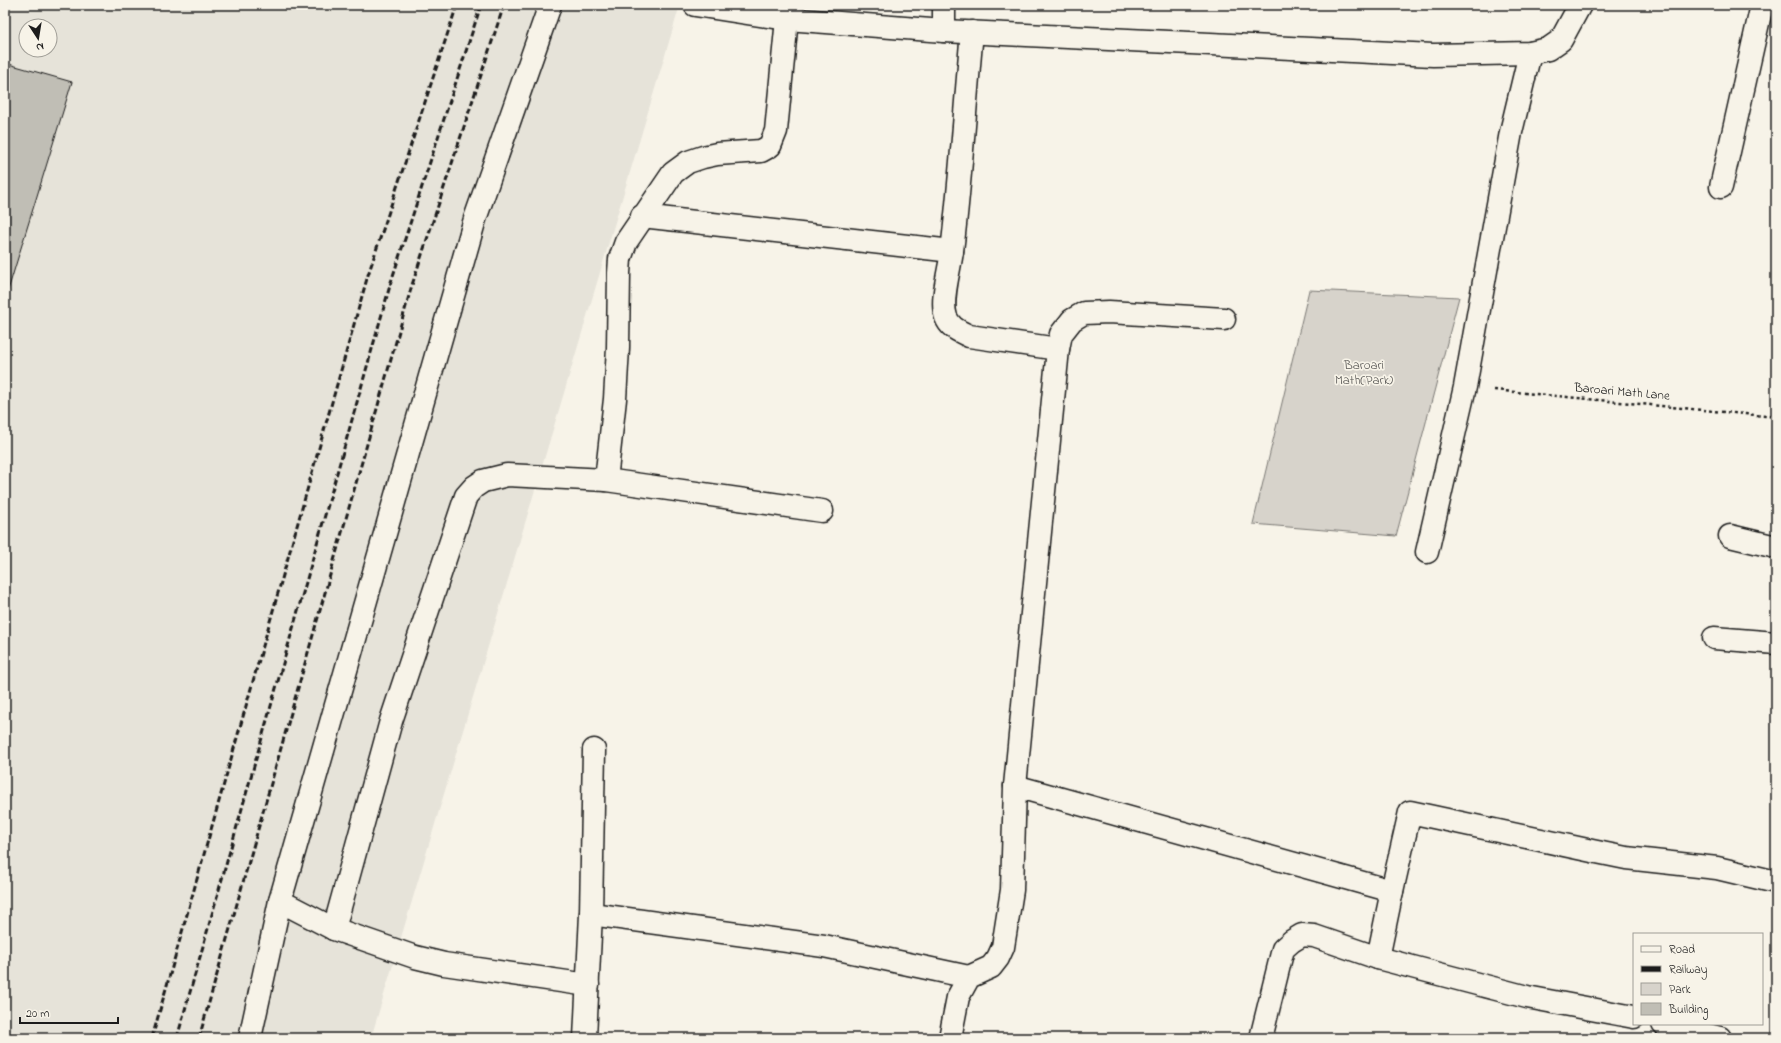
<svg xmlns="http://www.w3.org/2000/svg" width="1781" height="1043" viewBox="0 0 1781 1043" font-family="'Indie Flower',sans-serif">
<rect width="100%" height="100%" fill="#f7f3e8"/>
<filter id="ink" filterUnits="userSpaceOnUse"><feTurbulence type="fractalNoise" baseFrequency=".025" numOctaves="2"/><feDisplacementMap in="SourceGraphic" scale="8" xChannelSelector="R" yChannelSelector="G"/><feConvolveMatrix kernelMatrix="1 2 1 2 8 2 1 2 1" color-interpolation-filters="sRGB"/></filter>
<g filter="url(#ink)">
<!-- built -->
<path fill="#e6e3d9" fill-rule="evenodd" d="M 5,5 L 680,5 L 371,1038 L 5,1038 ZM 26,26 L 50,26 L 50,50 L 26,50 Z"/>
<!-- green -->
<polygon fill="#d7d3cb" stroke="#7a7874" points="1309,290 1459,297 1396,536 1253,524"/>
<!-- building -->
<polygon fill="#c0beb5" stroke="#1c1c1c" points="5,63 72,82 5,300"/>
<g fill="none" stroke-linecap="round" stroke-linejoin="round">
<!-- street casing -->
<g stroke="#1c1c1c" stroke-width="25">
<g id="street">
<polyline points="695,5 787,19 944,31 1433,55 1530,53 1548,49 1561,40 1580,5"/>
<polyline points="944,31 944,5"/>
<path d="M 972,32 C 965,105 961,178 952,251 C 950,269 940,300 946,317 C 950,328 959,331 969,336 L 1058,349"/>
<polyline points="1721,187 1762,5"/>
<polyline points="642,216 952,251"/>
<polyline points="606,480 822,511"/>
<polyline points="1730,536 1776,547"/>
<polyline points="1427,552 1465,387 1511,132 1530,53"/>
<polyline points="1714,638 1776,643"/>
<polyline points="1015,786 1392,891 1378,958"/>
<polyline points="1392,891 1410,812 1592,851 1626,858 1717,868 1776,882"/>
<polyline points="280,901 334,929 415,957 444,964 588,985"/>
<polyline points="591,914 824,946 969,977"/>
<polyline points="334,929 391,721 466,496 474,487 483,481 507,475 606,480 615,399 618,348 619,273 620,259 626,242 673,173 688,162 703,157 717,154 761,151 770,146 776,131 787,19"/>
<polyline points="1663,1024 1720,1038"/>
<polyline points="250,1038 280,901 475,219 550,5"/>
<polyline points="585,1038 591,914 594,750"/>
<polyline points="950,1038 958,997 969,977 991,967 998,958 1003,947 1012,890 1015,786 1058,349 1061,334 1072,320 1084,313 1109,312 1224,319"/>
<polyline points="1261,1038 1283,949 1292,941 1302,935 1314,936 1378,958 1527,997 1634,1017"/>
</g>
</g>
<!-- path -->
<polyline stroke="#1c1c1c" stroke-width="2.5" stroke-dasharray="3 3" stroke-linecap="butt" points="1494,390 1776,417"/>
<!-- street -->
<use href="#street" stroke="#f7f3e8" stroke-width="22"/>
<!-- rail -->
<g stroke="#1c1c1c" stroke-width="3" stroke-dasharray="6 3" stroke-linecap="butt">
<polyline points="152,1038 368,275 457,5"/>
<polyline points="177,1038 391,282 481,5"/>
<polyline points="199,1038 412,285 504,5"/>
</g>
</g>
</g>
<g text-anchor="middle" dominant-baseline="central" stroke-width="3.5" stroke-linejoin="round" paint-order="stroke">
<!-- park labels -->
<g font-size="13" fill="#545351" stroke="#f7f3e8">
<text x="1364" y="365">Baroari<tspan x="1364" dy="15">Math(Park)</tspan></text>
</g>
<!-- street labels -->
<g font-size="13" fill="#1c1c1c" stroke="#f7f3e8">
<text transform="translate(1622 392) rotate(5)">Baroari Math Lane</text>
</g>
</g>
<!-- margin -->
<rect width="1781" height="1043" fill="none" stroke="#f7f3e8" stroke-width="20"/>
<rect x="10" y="10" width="1761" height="1023" fill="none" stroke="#1c1c1c" stroke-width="1.5" filter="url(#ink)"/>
<!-- legend -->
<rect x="1633" y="933" width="130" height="92" fill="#f7f3e8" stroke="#9f9d96"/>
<rect x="1641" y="946" width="20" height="6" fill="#f7f3e8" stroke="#9f9d96"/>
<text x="1669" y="953" font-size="12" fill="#1c1c1c">Road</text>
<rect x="1641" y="966" width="20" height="6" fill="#1c1c1c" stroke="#9f9d96"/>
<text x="1669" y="973" font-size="12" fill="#1c1c1c">Railway</text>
<rect x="1641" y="983" width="20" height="12" fill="#d7d3cb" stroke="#9f9d96"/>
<text x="1669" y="993" font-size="12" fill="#1c1c1c">Park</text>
<rect x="1641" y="1003" width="20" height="12" fill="#c0beb5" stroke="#9f9d96"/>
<text x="1669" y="1013" font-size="12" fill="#1c1c1c">Building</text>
<!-- north arrow -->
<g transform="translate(38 38) rotate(168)"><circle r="19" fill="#f7f3e8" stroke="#9f9d96"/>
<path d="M0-3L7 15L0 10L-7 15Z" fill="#1c1c1c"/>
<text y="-6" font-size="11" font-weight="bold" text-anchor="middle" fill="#1c1c1c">N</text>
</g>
<!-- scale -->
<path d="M20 1017v6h98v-6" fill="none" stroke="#1c1c1c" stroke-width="2"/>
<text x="26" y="1017" font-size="12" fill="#1c1c1c" stroke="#f7f3e8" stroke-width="3" paint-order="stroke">20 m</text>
</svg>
